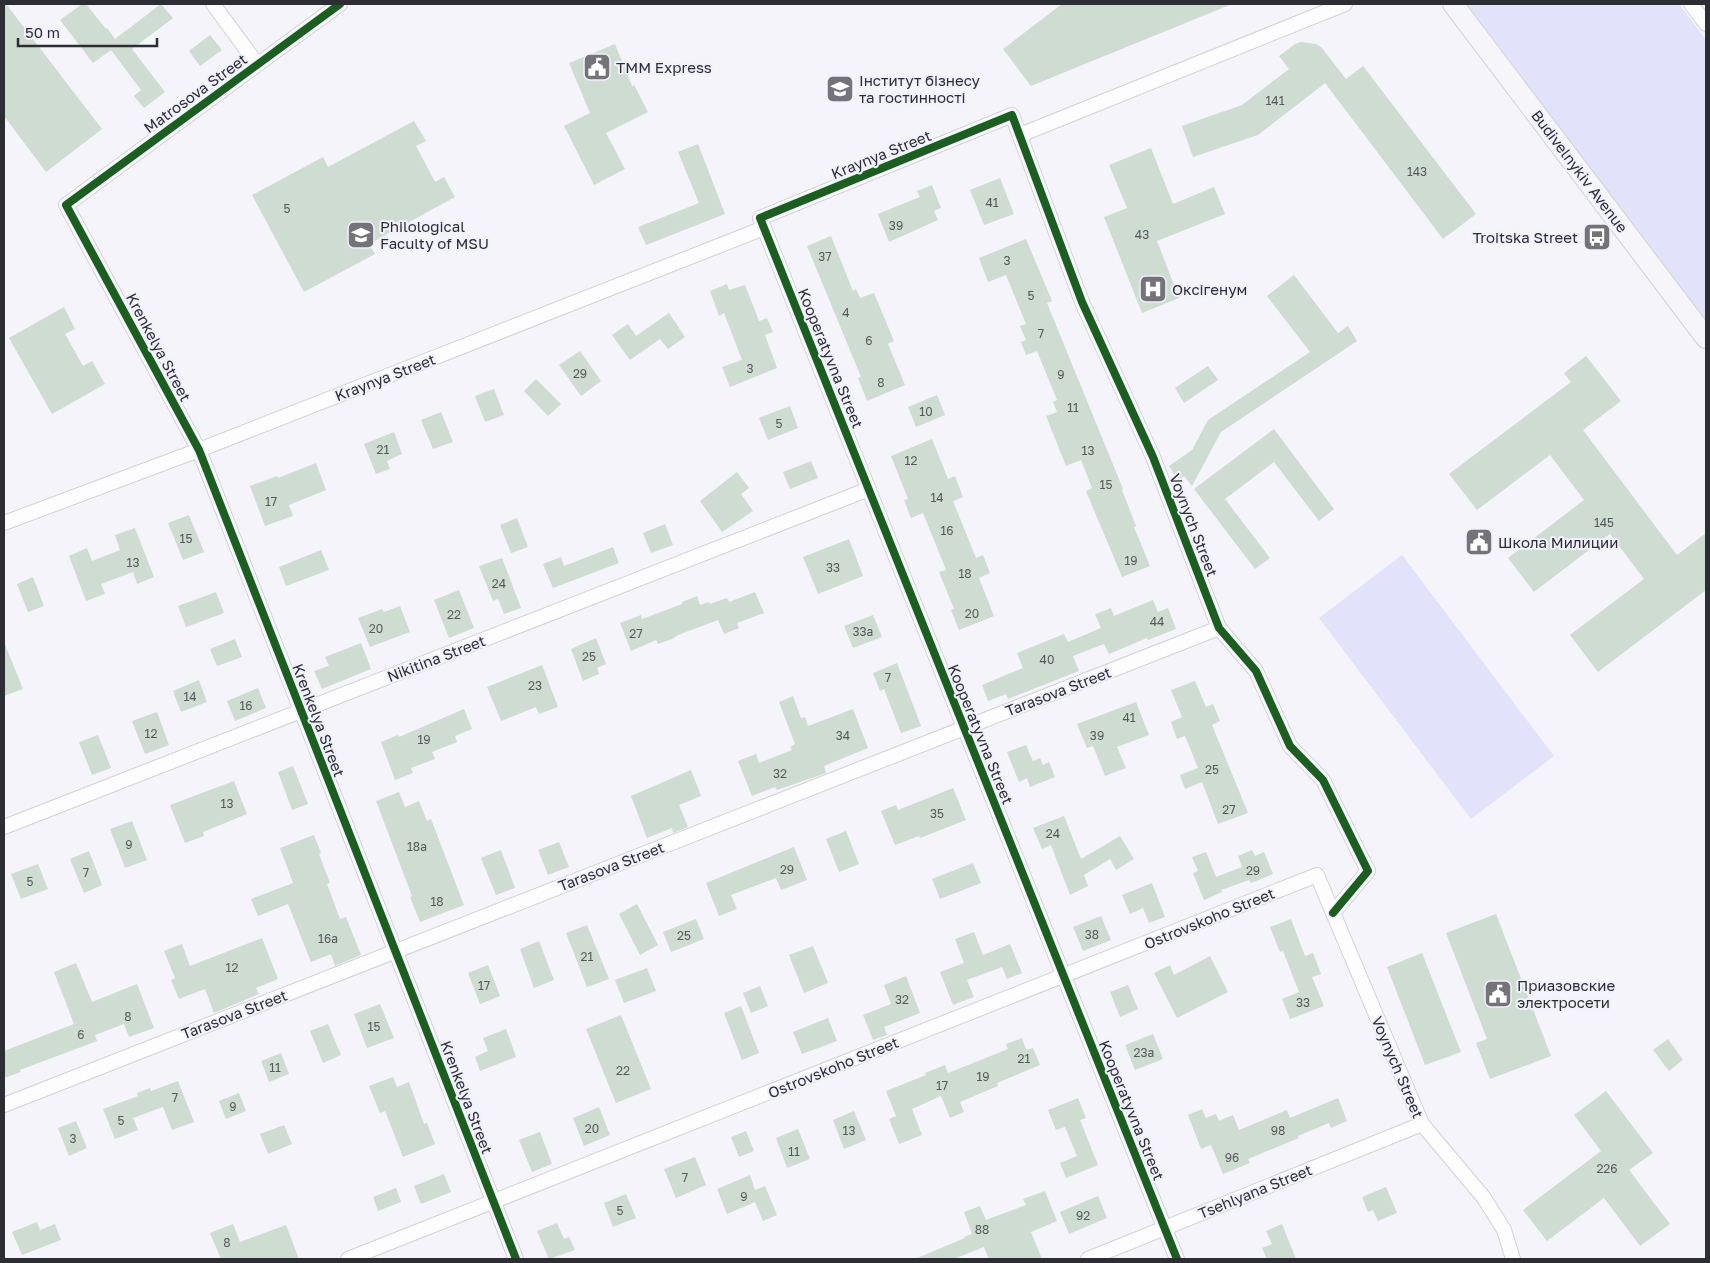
<svg xmlns="http://www.w3.org/2000/svg" width="1710" height="1263" viewBox="0 0 1710 1263" font-family="'Golos Text',sans-serif">
<rect width="100%" height="100%" fill="#f4f4fa"/>
<!-- green -->
<g fill="#e2e2fa">
<polygon points="1466,4 1679,4 1706,40 1706,321"/>
<polygon points="1402,555 1554,756 1471,819 1319,618"/>
</g>
<!-- building -->
<g fill="#cfdcd1">
<polygon points="4,4 6,4 102,129 46,172 4,116"/>
<polygon points="82,4 86,4 106,29 107,28 115,39 161,4 173,18 132,49 165,92 144,108 134,96 141,90 111,50 93,63 60,20"/>
<polygon points="1062,4 1232,4 1031,86 1003,49"/>
<polygon points="210,35 222,50 200,66 189,51"/>
<polygon points="1301,42 1316,44 1322,48 1346,79 1363,66 1476,214 1443,239 1325,83 1258,135 1193,157 1182,126 1242,105 1289,69 1279,56 1295,44"/>
<polygon points="615,44 632,86 634,85 648,112 606,133 625,169 594,185 564,126 590,113 569,63"/>
<polygon points="414,121 426,141 416,146 435,182 444,177 455,197 369,244 375,254 304,292 252,195 323,157 328,167"/>
<polygon points="698,144 725,214 646,245 638,227 699,203 678,152"/>
<polygon points="1151,148 1173,204 1214,187 1225,214 1157,241 1179,298 1142,313 1104,217 1127,208 1109,165"/>
<polygon points="1000,178 1014,214 984,225 970,190"/>
<polygon points="932,185 941,208 934,211 938,220 889,242 878,214 920,197 917,191"/>
<polygon points="831,236 853,291 856,289 860,298 874,293 894,341 888,344 905,385 867,401 858,378 861,377 807,246"/>
<polygon points="1026,239 1052,301 1047,303 1123,489 1122,490 1136,526 1134,527 1150,566 1122,577 1086,491 1092,488 1081,460 1066,466 1046,416 1057,412 1053,402 1057,400 1037,351 1026,355 1021,342 1026,340 1020,326 1026,324 1006,275 988,282 979,258"/>
<polygon points="1294,275 1338,333 1348,326 1357,341 1221,432 1192,486 1184,476 1178,480 1169,466 1192,450 1208,420 1310,352 1267,296"/>
<polygon points="727,284 729,290 745,285 759,321 767,318 773,332 765,335 777,368 730,387 722,367 742,360 724,313 719,316 710,291"/>
<polygon points="64,307 75,329 65,334 83,366 92,361 105,384 52,414 9,338"/>
<polygon points="669,313 685,337 668,349 660,339 630,360 612,335 628,324 636,336"/>
<polygon points="580,351 601,381 581,396 559,365"/>
<polygon points="1586,356 1621,401 1583,430 1677,555 1706,533 1706,590 1598,672 1570,635 1644,579 1610,534 1534,592 1508,558 1584,500 1550,455 1477,510 1449,474 1571,382 1564,373"/>
<polygon points="1208,366 1218,380 1184,403 1175,388"/>
<polygon points="536,379 561,404 548,416 524,391"/>
<polygon points="494,389 504,415 485,422 475,396"/>
<polygon points="937,395 945,415 916,427 908,407"/>
<polygon points="790,406 798,428 768,440 759,418"/>
<polygon points="441,412 453,442 433,449 421,420"/>
<polygon points="1274,429 1334,509 1319,521 1274,462 1225,499 1270,558 1255,569 1194,489"/>
<polygon points="394,432 402,454 387,461 390,469 376,474 364,444"/>
<polygon points="932,439 948,479 955,476 963,497 953,501 976,558 983,555 990,573 979,578 994,616 959,630 951,610 954,609 939,572 946,570 923,513 911,518 904,500 908,499 891,456"/>
<polygon points="811,461 818,478 790,489 783,472"/>
<polygon points="316,463 326,490 289,505 293,516 265,526 250,486 277,476 278,478"/>
<polygon points="737,472 749,488 741,494 753,511 722,532 700,501"/>
<polygon points="189,515 204,552 183,560 168,523"/>
<polygon points="517,518 528,547 511,553 500,525"/>
<polygon points="665,524 673,545 651,553 643,533"/>
<polygon points="135,528 154,577 137,584 133,572 101,584 105,594 86,601 69,556 87,548 92,561 120,550 115,535"/>
<polygon points="849,539 863,576 818,594 803,557"/>
<polygon points="613,547 619,563 553,588 543,564 561,557 564,566"/>
<polygon points="321,550 329,570 286,586 279,567"/>
<polygon points="502,558 521,608 504,614 498,599 493,601 479,566"/>
<polygon points="33,577 44,606 28,612 17,584"/>
<polygon points="459,590 474,628 449,638 434,600"/>
<polygon points="216,592 224,613 186,627 178,606"/>
<polygon points="755,592 764,613 737,623 739,628 724,634 718,620 678,635 672,639 658,644 656,640 631,651 620,623 641,615 642,619 682,604 682,602 697,596 700,605 709,602 710,604 727,598 729,602"/>
<polygon points="1153,600 1158,612 1168,608 1176,629 1148,640 1147,638 1109,654 1104,644 1073,656 1079,671 1008,699 1006,694 988,701 982,685 1023,668 1017,653 1064,634 1068,642 1101,628 1095,614 1111,608 1114,616"/>
<polygon points="400,606 410,632 370,647 358,618 382,609 384,612"/>
<polygon points="873,615 882,637 853,648 844,626"/>
<polygon points="596,638 606,664 597,668 599,674 583,681 571,649"/>
<polygon points="235,639 242,657 217,666 210,649"/>
<polygon points="4,642 23,689 4,696"/>
<polygon points="361,643 371,669 322,689 314,671 329,666 325,657"/>
<polygon points="897,663 921,726 901,733 884,689 880,691 873,673"/>
<polygon points="542,665 558,707 539,714 536,707 501,721 487,687"/>
<polygon points="199,680 207,702 181,712 173,691"/>
<polygon points="1195,681 1206,707 1213,704 1220,721 1212,725 1248,813 1218,824 1202,782 1185,789 1180,775 1198,768 1185,736 1177,739 1171,722 1182,717 1171,690"/>
<polygon points="258,688 266,708 235,721 227,701"/>
<polygon points="793,696 801,718 805,717 808,726 853,709 868,748 824,766 826,773 777,790 775,787 752,796 738,761 756,754 759,763 792,750 790,747 795,744 779,702"/>
<polygon points="1136,702 1149,735 1117,747 1126,768 1105,776 1093,746 1087,748 1077,724"/>
<polygon points="464,709 472,729 455,736 457,742 432,752 435,759 411,768 413,773 395,780 381,742 398,735 399,737"/>
<polygon points="157,712 169,745 145,754 132,721"/>
<polygon points="98,735 111,768 92,775 79,742"/>
<polygon points="1026,745 1033,761 1040,758 1043,765 1049,762 1055,777 1030,787 1027,778 1019,782 1007,752"/>
<polygon points="293,766 308,804 292,810 278,772"/>
<polygon points="691,770 701,796 679,805 688,827 673,833 672,828 647,838 631,796"/>
<polygon points="234,781 247,814 203,832 204,836 185,843 170,805"/>
<polygon points="953,788 966,820 920,838 919,836 895,845 881,811 896,805 898,810"/>
<polygon points="399,792 405,807 419,801 427,821 431,819 464,905 420,922 410,897 412,896 376,801"/>
<polygon points="1064,816 1081,859 1120,836 1134,859 1116,870 1110,859 1084,875 1088,886 1070,895 1051,845 1042,849 1033,828"/>
<polygon points="132,821 147,860 125,868 110,829"/>
<polygon points="846,831 859,864 839,872 826,839"/>
<polygon points="314,835 321,853 319,854 330,883 327,884 340,919 346,917 361,955 335,966 331,954 311,962 288,904 258,916 251,899 293,883 280,848"/>
<polygon points="559,842 569,867 548,875 538,850"/>
<polygon points="794,847 807,880 781,890 776,878 731,895 737,909 719,916 706,883"/>
<polygon points="501,850 515,888 496,895 481,858"/>
<polygon points="1252,850 1255,856 1264,852 1273,874 1251,883 1249,880 1221,890 1222,892 1204,900 1193,873 1198,871 1192,857 1206,852 1216,877 1242,867 1238,856"/>
<polygon points="89,851 102,885 84,893 70,859"/>
<polygon points="973,863 981,883 940,899 932,879"/>
<polygon points="38,864 48,889 21,899 11,874"/>
<polygon points="1152,883 1165,917 1149,923 1143,908 1130,914 1122,895"/>
<polygon points="637,904 658,945 640,955 619,914"/>
<polygon points="1496,914 1551,1056 1490,1079 1476,1043 1487,1039 1446,933"/>
<polygon points="1101,916 1111,940 1083,951 1073,927"/>
<polygon points="696,919 704,939 671,952 663,932"/>
<polygon points="1291,919 1305,956 1313,953 1321,974 1312,977 1324,1006 1290,1019 1282,999 1299,992 1283,951 1280,952 1270,927"/>
<polygon points="587,925 609,979 587,987 566,933"/>
<polygon points="974,932 983,955 1010,944 1022,973 1007,979 1002,967 967,980 974,997 953,1005 940,972 964,963 955,939"/>
<polygon points="262,938 278,979 256,988 259,994 214,1013 205,989 179,999 171,980 175,978 164,951 182,944 190,966"/>
<polygon points="539,941 554,980 534,988 520,949"/>
<polygon points="813,946 828,983 804,993 789,955"/>
<polygon points="1422,953 1461,1052 1425,1065 1387,967"/>
<polygon points="1210,956 1228,992 1177,1018 1154,973 1170,965 1174,975"/>
<polygon points="76,963 92,1002 137,984 154,1028 129,1037 124,1024 95,1035 97,1041 20,1070 21,1072 4,1078 4,1051 74,1024 54,972"/>
<polygon points="488,965 500,996 480,1004 468,973"/>
<polygon points="647,968 656,991 624,1003 615,980"/>
<polygon points="906,976 920,1013 884,1027 887,1035 873,1040 863,1015 891,1004 884,985"/>
<polygon points="1128,985 1138,1009 1120,1017 1110,992"/>
<polygon points="760,986 768,1006 751,1013 743,993"/>
<polygon points="380,1004 394,1038 367,1048 354,1014"/>
<polygon points="741,1006 759,1053 742,1060 724,1013"/>
<polygon points="621,1015 651,1089 616,1103 586,1029"/>
<polygon points="828,1018 837,1041 802,1054 793,1032"/>
<polygon points="328,1024 341,1055 323,1063 310,1031"/>
<polygon points="506,1029 516,1057 480,1071 475,1057 488,1051 483,1038"/>
<polygon points="1153,1034 1163,1059 1135,1070 1125,1045"/>
<polygon points="1022,1038 1026,1050 1033,1048 1040,1065 997,1083 998,1086 960,1102 964,1112 950,1118 941,1096 912,1109 922,1135 899,1144 889,1119 896,1116 886,1091 926,1075 925,1073 945,1065 948,1073 1008,1049 1006,1044"/>
<polygon points="1668,1039 1683,1060 1669,1071 1653,1050"/>
<polygon points="281,1053 289,1074 269,1082 261,1061"/>
<polygon points="393,1077 397,1087 409,1082 424,1124 427,1123 435,1144 403,1157 385,1111 380,1113 369,1086"/>
<polygon points="178,1081 194,1122 172,1130 163,1107 133,1118 138,1130 115,1139 103,1109 138,1096 137,1093 150,1088 151,1091"/>
<polygon points="1606,1091 1653,1153 1629,1170 1670,1224 1640,1246 1604,1198 1547,1241 1523,1210 1601,1151 1574,1115"/>
<polygon points="239,1093 246,1111 226,1119 219,1101"/>
<polygon points="1078,1098 1086,1118 1080,1120 1098,1165 1066,1178 1060,1163 1077,1156 1065,1127 1056,1130 1048,1110"/>
<polygon points="1338,1098 1347,1121 1331,1128 1329,1123 1298,1136 1299,1138 1248,1159 1250,1163 1223,1174 1211,1145 1201,1149 1188,1115 1202,1109 1206,1118 1216,1114 1219,1121 1233,1115 1239,1130 1287,1110 1290,1118"/>
<polygon points="599,1107 610,1135 584,1146 573,1118"/>
<polygon points="854,1111 866,1140 844,1149 833,1120"/>
<polygon points="76,1121 87,1148 69,1156 58,1128"/>
<polygon points="284,1125 292,1144 268,1154 260,1134"/>
<polygon points="798,1129 810,1159 787,1168 776,1138"/>
<polygon points="746,1131 754,1151 739,1157 731,1137"/>
<polygon points="540,1132 552,1164 532,1172 519,1140"/>
<polygon points="695,1157 706,1185 676,1198 664,1169"/>
<polygon points="444,1174 451,1192 421,1204 414,1186"/>
<polygon points="750,1175 755,1190 765,1186 777,1215 763,1221 755,1202 727,1214 717,1189"/>
<polygon points="1386,1187 1397,1213 1378,1221 1373,1210 1368,1212 1362,1197"/>
<polygon points="396,1188 401,1202 378,1211 373,1197"/>
<polygon points="1045,1191 1057,1221 1031,1232 1042,1259 989,1259 984,1247 954,1259 915,1259 965,1238 964,1237 972,1234 964,1212 980,1206 986,1220 1026,1205 1023,1199"/>
<polygon points="626,1194 636,1218 613,1227 604,1203"/>
<polygon points="1098,1196 1107,1218 1069,1234 1060,1212"/>
<polygon points="37,1222 40,1230 55,1224 61,1240 22,1255 12,1232"/>
<polygon points="557,1223 564,1239 569,1237 575,1250 549,1259 537,1231"/>
<polygon points="233,1224 240,1242 286,1225 299,1259 221,1259 210,1233"/>
<polygon points="1282,1224 1296,1259 1267,1259 1262,1248 1272,1244 1266,1231"/>
</g>
<g fill="none" stroke-linecap="round" stroke-linejoin="round">
<!-- minor casing -->
<g stroke="#d1d1d7" stroke-width="16">
<g id="minor">
<polyline points="213,4 257,64"/>
<polyline points="340,4 66,205 199,450 516,1259"/>
<polyline points="1691,4 1706,24"/>
<polyline points="1020,135 1345,4"/>
<polyline points="4,523 199,450 764,228"/>
<polyline points="4,827 869,489"/>
<polyline points="4,1105 1219,628"/>
<polyline points="348,1259 1317,875 1422,1124 1484,1198 1504,1230 1513,1259"/>
<polyline points="1088,1259 1422,1124"/>
<polyline points="1177,1259 760,218 1012,115 1082,302 1153,457 1219,628 1256,671 1290,746 1323,780 1368,871 1333,913"/>
</g>
</g>
<!-- secondary casing -->
<g stroke="#d1d1d7" stroke-width="22">
<polyline id="secondary" points="1453,4 1706,338"/>
</g>
<!-- minor -->
<use href="#minor" stroke="#fdfdfe" stroke-width="14"/>
<!-- secondary -->
<use href="#secondary" stroke="#f6f5fa" stroke-width="20"/>
<!-- cycleway casing -->
<g stroke="#f1f1fd" stroke-width="11">
<g id="cycleway">
<polyline points="340,4 66,205 199,450 516,1259"/>
<polyline points="1177,1259 760,218 1012,115 1082,302 1153,457 1219,628 1256,671 1290,746 1323,780 1368,871 1333,913"/>
</g>
</g>
<!-- cycleway -->
<use href="#cycleway" stroke="#1b5e20" stroke-width="8"/>
</g>
<!-- icons -->
<defs>
<g id="civic-square" transform="scale(1.4375)"><rect x="-9" y="-9" width="18" height="18" rx="4" fill="#737379" stroke="#f1f1fd"/><path d="M-.6-6.5H3V-4.5H.6V-3L4-1V1h2V6H-6V1h2V-1L-.6-3ZM-1.2 2.5V6h2.4V2.5Z" fill="#fff"/></g>
<g id="university-square" transform="scale(1.4375)"><rect x="-9" y="-9" width="18" height="18" rx="4" fill="#737379" stroke="#f1f1fd"/><path d="M0-5L7-2L0 1L-7-2ZM-4 1L0 2.5L4 1V4Q0 6-4 4Z" fill="#fff"/></g>
<g id="bus-square" transform="scale(1.4375)"><rect x="-9" y="-9" width="18" height="18" rx="4" fill="#737379" stroke="#f1f1fd"/><path d="M-5-6H5V4H4V6H2V4H-2V6H-4V4H-5ZM-3.5-4V0h7V-4ZM-3.5 1.2v1.5H-2V1.2ZM2 1.2v1.5H3.5V1.2Z" fill="#fff"/></g>
<g id="hospital-square" transform="scale(1.4375)"><rect x="-9" y="-9" width="18" height="18" rx="4" fill="#737379" stroke="#f1f1fd"/><path d="M-5-5h3v3.5h4V-5h3V5h-3V1.5h-4V5h-3Z" fill="#fff"/></g>
</defs>
<g fill-rule="evenodd">
<use href="#civic-square" x="597" y="67"/>
<use href="#university-square" x="840" y="89"/>
<use href="#university-square" x="361" y="235"/>
<use href="#bus-square" x="1597" y="237"/>
<use href="#hospital-square" x="1153" y="289"/>
<use href="#civic-square" x="1479" y="542"/>
<use href="#civic-square" x="1498" y="994"/>
</g>
<g text-anchor="middle" dominant-baseline="central" stroke-width="4" stroke-linejoin="round" paint-order="stroke">
<!-- number labels -->
<g font-size="12" fill="#56595b">
<text x="1275" y="100">141</text>
<text x="1417" y="171">143</text>
<text x="992" y="202">41</text>
<text x="287" y="208">5</text>
<text x="896" y="225">39</text>
<text x="1142" y="234">43</text>
<text x="825" y="256">37</text>
<text x="1007" y="260">3</text>
<text x="1031" y="295">5</text>
<text x="846" y="312">4</text>
<text x="1041" y="333">7</text>
<text x="869" y="340">6</text>
<text x="750" y="368">3</text>
<text x="580" y="373">29</text>
<text x="1061" y="374">9</text>
<text x="881" y="382">8</text>
<text x="1073" y="407">11</text>
<text x="926" y="411">10</text>
<text x="779" y="423">5</text>
<text x="383" y="449">21</text>
<text x="1088" y="450">13</text>
<text x="911" y="460">12</text>
<text x="1106" y="484">15</text>
<text x="937" y="497">14</text>
<text x="271" y="501">17</text>
<text x="1604" y="522">145</text>
<text x="947" y="530">16</text>
<text x="186" y="538">15</text>
<text x="1131" y="560">19</text>
<text x="133" y="562">13</text>
<text x="833" y="567">33</text>
<text x="965" y="573">18</text>
<text x="499" y="583">24</text>
<text x="972" y="613">20</text>
<text x="454" y="614">22</text>
<text x="1157" y="621">44</text>
<text x="376" y="628">20</text>
<text x="863" y="631">33а</text>
<text x="636" y="633">27</text>
<text x="589" y="656">25</text>
<text x="1047" y="659">40</text>
<text x="888" y="677">7</text>
<text x="535" y="685">23</text>
<text x="190" y="696">14</text>
<text x="246" y="705">16</text>
<text x="1129" y="717">41</text>
<text x="151" y="733">12</text>
<text x="843" y="735">34</text>
<text x="1097" y="735">39</text>
<text x="424" y="739">19</text>
<text x="1212" y="769">25</text>
<text x="780" y="773">32</text>
<text x="227" y="803">13</text>
<text x="1229" y="809">27</text>
<text x="937" y="813">35</text>
<text x="1053" y="833">24</text>
<text x="129" y="844">9</text>
<text x="417" y="846">18а</text>
<text x="787" y="869">29</text>
<text x="1253" y="870">29</text>
<text x="86" y="872">7</text>
<text x="30" y="881">5</text>
<text x="437" y="901">18</text>
<text x="1092" y="934">38</text>
<text x="684" y="935">25</text>
<text x="328" y="938">16а</text>
<text x="587" y="956">21</text>
<text x="232" y="967">12</text>
<text x="484" y="985">17</text>
<text x="902" y="999">32</text>
<text x="1303" y="1002">33</text>
<text x="128" y="1016">8</text>
<text x="374" y="1026">15</text>
<text x="81" y="1034">6</text>
<text x="1144" y="1052">23а</text>
<text x="1024" y="1058">21</text>
<text x="275" y="1067">11</text>
<text x="623" y="1070">22</text>
<text x="983" y="1076">19</text>
<text x="942" y="1085">17</text>
<text x="175" y="1097">7</text>
<text x="233" y="1106">9</text>
<text x="121" y="1120">5</text>
<text x="592" y="1128">20</text>
<text x="849" y="1130">13</text>
<text x="1278" y="1130">98</text>
<text x="73" y="1138">3</text>
<text x="794" y="1151">11</text>
<text x="1232" y="1157">96</text>
<text x="1607" y="1168">226</text>
<text x="685" y="1177">7</text>
<text x="744" y="1196">9</text>
<text x="620" y="1210">5</text>
<text x="1083" y="1215">92</text>
<text x="982" y="1229">88</text>
<text x="227" y="1242">8</text>
</g>
<!-- poi labels -->
<g font-size="15" fill="#2d2d34" stroke="#f1f1fd" text-anchor="start">
<text x="616" y="67">TMM Express</text>
<text x="859" y="80">Інститут бізнесу<tspan x="859" dy="17">та гостинності</tspan></text>
<text x="380" y="226">Philological<tspan x="380" dy="17">Faculty of MSU</tspan></text>
<text x="1578" y="237" text-anchor="end">Troitska Street</text>
<text x="1172" y="289">Оксігенум</text>
<text x="1498" y="542">Школа Милиции</text>
<text x="1517" y="985">Приазовские<tspan x="1517" dy="17">электросети</tspan></text>
</g>
<!-- street labels -->
<g font-size="15" fill="#2d2d34" stroke="#f1f1fd">
<text transform="translate(195 93) rotate(-36)">Matrosova Street</text>
<text transform="translate(881 154) rotate(-22)">Kraynya Street</text>
<text transform="translate(1580 171) rotate(53)">Budivelnykiv Avenue</text>
<text transform="translate(159 347) rotate(62)">Krenkelya Street</text>
<text transform="translate(831 358) rotate(68)">Kooperatyvna Street</text>
<text transform="translate(385 377) rotate(-21)">Kraynya Street</text>
<text transform="translate(1194 525) rotate(69)">Voynych Street</text>
<text transform="translate(436 658) rotate(-21)">Nikitina Street</text>
<text transform="translate(1058 691) rotate(-21)">Tarasova Street</text>
<text transform="translate(319 720) rotate(69)">Krenkelya Street</text>
<text transform="translate(981 734) rotate(68)">Kooperatyvna Street</text>
<text transform="translate(611 866) rotate(-21)">Tarasova Street</text>
<text transform="translate(1209 918) rotate(-22)">Ostrovskoho Street</text>
<text transform="translate(234 1014) rotate(-21)">Tarasova Street</text>
<text transform="translate(833 1067) rotate(-22)">Ostrovskoho Street</text>
<text transform="translate(1398 1067) rotate(67)">Voynych Street</text>
<text transform="translate(467 1097) rotate(69)">Krenkelya Street</text>
<text transform="translate(1132 1110) rotate(68)">Kooperatyvna Street</text>
<text transform="translate(1255 1191) rotate(-22)">Tsehlyana Street</text>
</g>
</g>
<!-- border -->
<rect width="1710" height="1263" fill="none" stroke="#2d2d34" stroke-width="10"/>
<!-- scale -->
<path d="M18 38v8h139v-8" fill="none" stroke="#2d2d34" stroke-width="2.5"/>
<text x="25" y="38" font-size="15" fill="#2d2d34" stroke="#f1f1fd" stroke-width="4" paint-order="stroke">50 m</text>
</svg>
